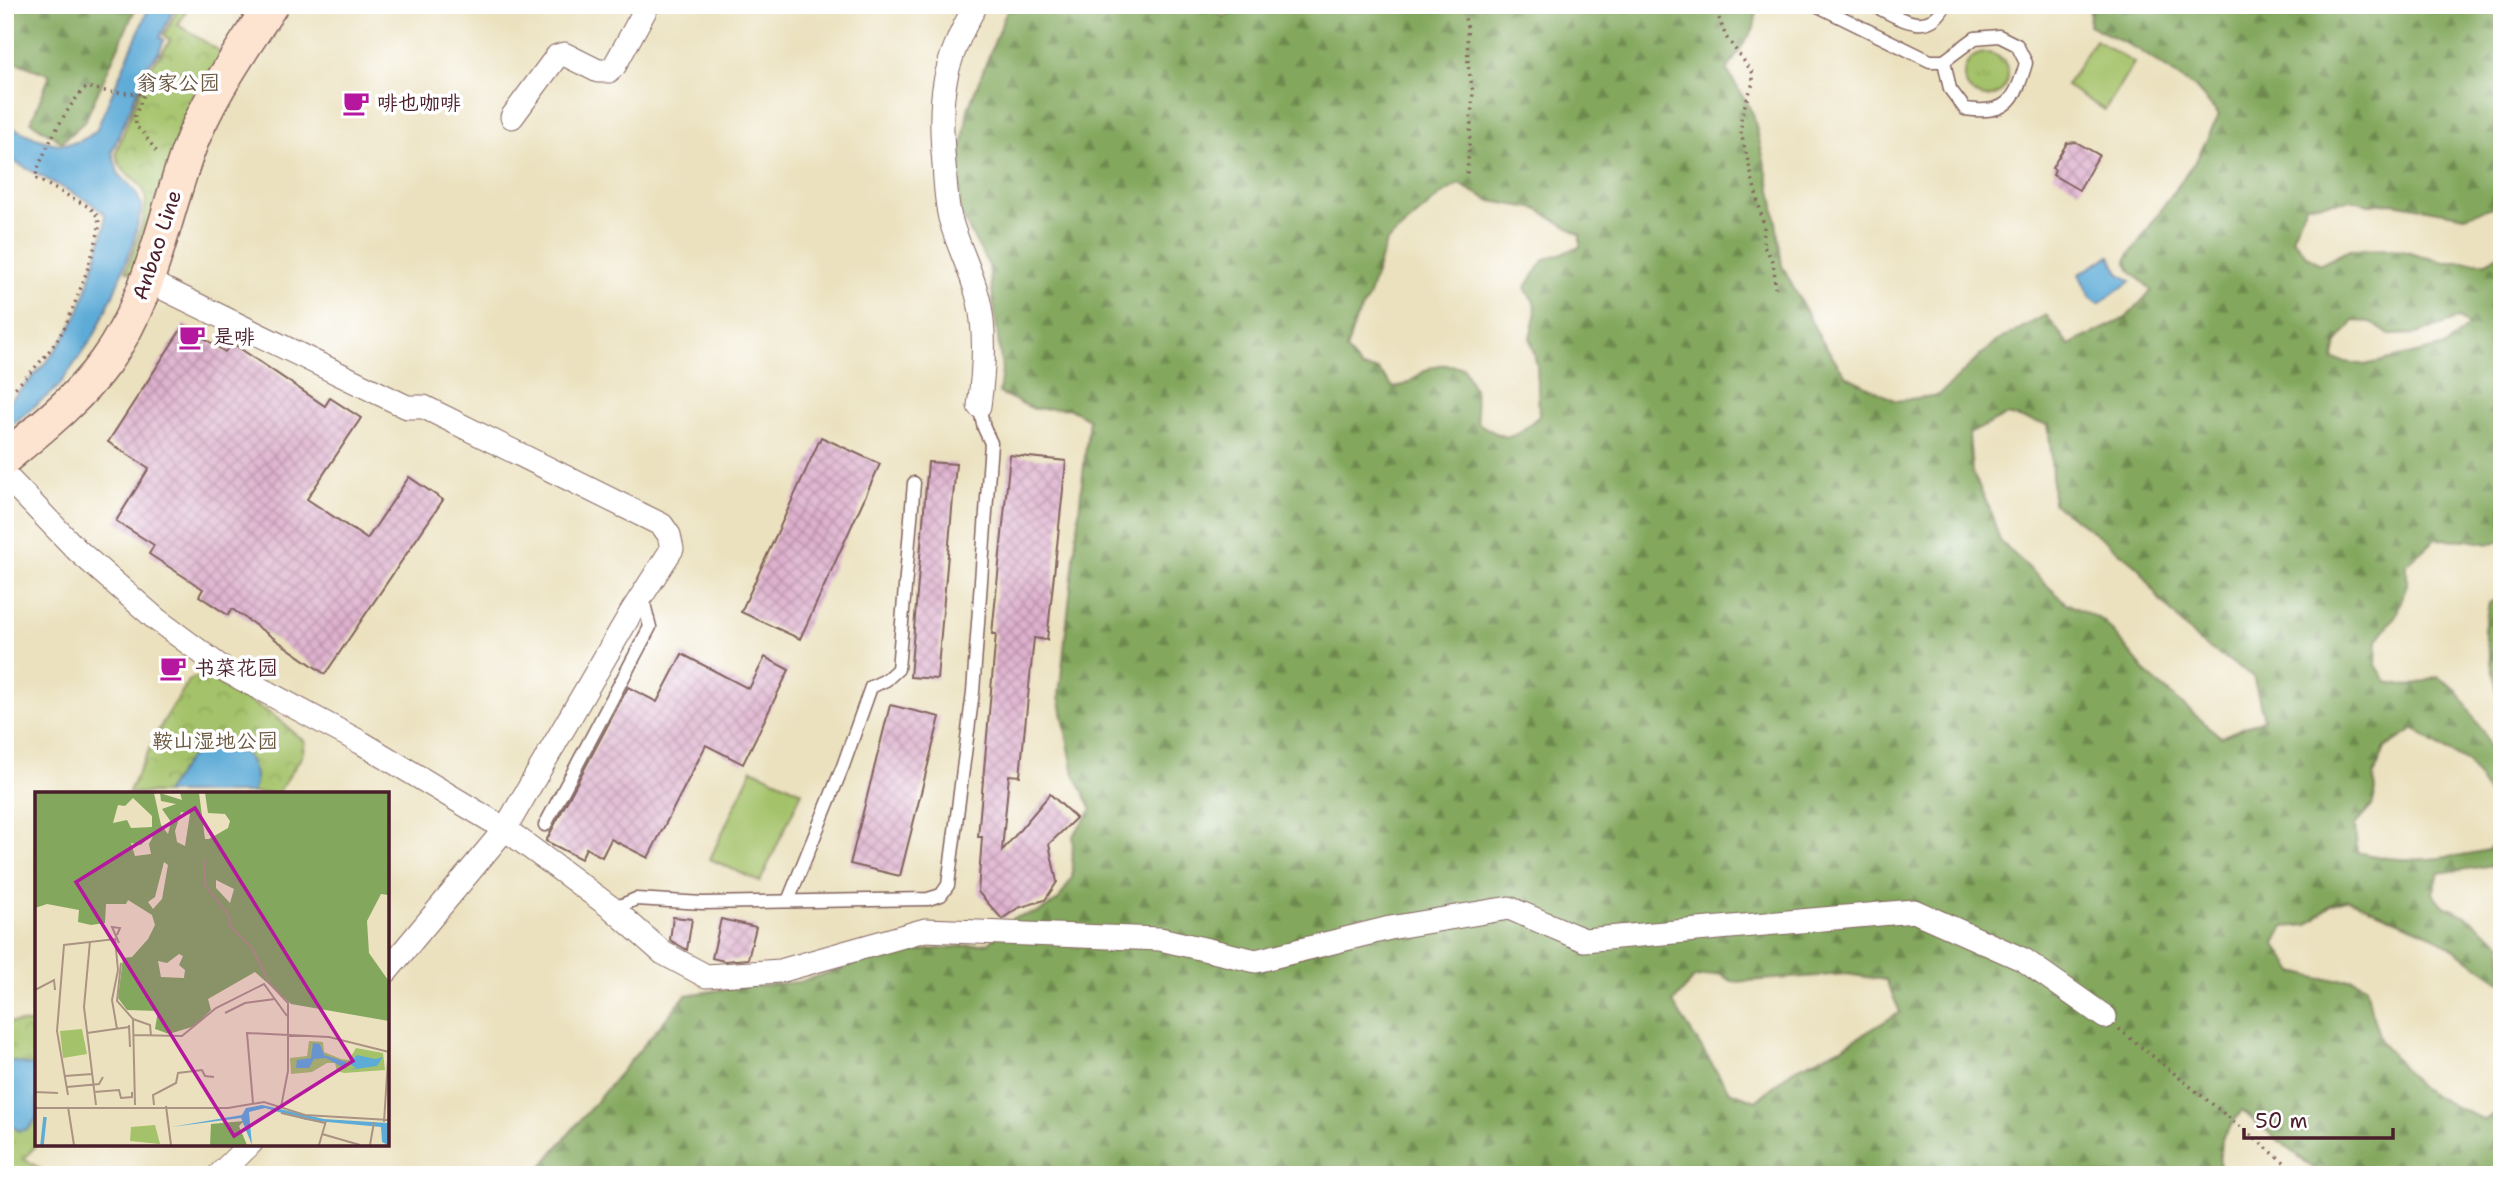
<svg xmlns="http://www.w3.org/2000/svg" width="2507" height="1180" viewBox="0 0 2507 1180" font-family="'Shantell Sans','LXGW WenKai TC',sans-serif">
<defs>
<pattern id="grass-tufts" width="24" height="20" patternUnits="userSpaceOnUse" patternTransform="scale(1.75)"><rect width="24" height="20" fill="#a4c269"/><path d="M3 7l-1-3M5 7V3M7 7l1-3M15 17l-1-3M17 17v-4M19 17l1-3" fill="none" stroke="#8fa65b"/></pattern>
<pattern id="forest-firs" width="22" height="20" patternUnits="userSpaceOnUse" patternTransform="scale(1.75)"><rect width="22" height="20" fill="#83a85d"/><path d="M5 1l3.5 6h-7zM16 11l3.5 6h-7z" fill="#6d884d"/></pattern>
<pattern id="park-crowns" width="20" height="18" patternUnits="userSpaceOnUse" patternTransform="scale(1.75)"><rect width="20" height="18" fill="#a4c269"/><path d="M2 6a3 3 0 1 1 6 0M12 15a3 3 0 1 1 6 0" fill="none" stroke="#8fa65b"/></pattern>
<pattern id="building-cross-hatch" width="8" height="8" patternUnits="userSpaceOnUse" patternTransform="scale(1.75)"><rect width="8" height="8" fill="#deb1ce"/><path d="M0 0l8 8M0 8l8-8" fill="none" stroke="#b68fa7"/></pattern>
</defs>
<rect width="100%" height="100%" fill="#fff"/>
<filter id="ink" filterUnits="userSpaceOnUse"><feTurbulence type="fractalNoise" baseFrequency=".0143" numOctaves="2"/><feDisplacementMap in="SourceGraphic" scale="14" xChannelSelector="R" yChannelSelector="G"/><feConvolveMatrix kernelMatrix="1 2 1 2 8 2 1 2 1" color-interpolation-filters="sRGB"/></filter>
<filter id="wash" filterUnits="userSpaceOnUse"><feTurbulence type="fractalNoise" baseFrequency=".00686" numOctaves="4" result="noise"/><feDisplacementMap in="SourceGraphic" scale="28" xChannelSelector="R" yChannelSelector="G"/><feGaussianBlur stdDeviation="1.57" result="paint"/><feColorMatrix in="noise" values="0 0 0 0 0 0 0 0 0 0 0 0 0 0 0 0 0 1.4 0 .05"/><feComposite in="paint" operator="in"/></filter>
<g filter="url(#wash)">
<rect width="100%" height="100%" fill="#ebe1be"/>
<!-- grass -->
<circle fill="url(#grass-tufts)" stroke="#77704a" stroke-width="2" cx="1986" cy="75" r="22"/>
<!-- forest -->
<g fill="url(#forest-firs)" stroke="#666444" stroke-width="2" fill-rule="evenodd">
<polygon points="5,5 137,5 85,121 62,142 31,122 50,75 5,58"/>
<path d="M 1009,5 L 1211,5 L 1223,17 L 1246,5 L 1758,5 L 1754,28 L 1727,70 L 1753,114 L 1773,199 L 1782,266 L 1820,338 L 1846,376 L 1896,401 L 1939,395 L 1995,342 L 2046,315 L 2069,345 L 2126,318 L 2152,290 L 2131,272 L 2126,260 L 2198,157 L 2219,115 L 2195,88 L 2139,50 L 2089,25 L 2091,5 L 2502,5 L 2502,204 L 2465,216 L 2394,203 L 2369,204 L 2353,200 L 2306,205 L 2292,238 L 2307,256 L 2321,264 L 2349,250 L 2394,249 L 2444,262 L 2487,262 L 2502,252 L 2502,540 L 2489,544 L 2468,540 L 2435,539 L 2407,564 L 2407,584 L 2396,615 L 2377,640 L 2376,665 L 2387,682 L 2410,686 L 2438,677 L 2457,690 L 2483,732 L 2502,781 L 2502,830 L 2486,790 L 2468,762 L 2433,743 L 2415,729 L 2385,748 L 2374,775 L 2376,790 L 2372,806 L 2355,825 L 2357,852 C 2403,864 2441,860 2488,850 L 2502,832 L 2502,864 L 2439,873 L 2433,893 L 2444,906 L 2466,916 L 2502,943 L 2502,982 L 2434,936 L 2348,899 L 2331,905 L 2308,925 L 2284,927 L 2275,943 L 2294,972 L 2322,979 L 2352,979 L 2366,986 L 2371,1011 L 2381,1041 L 2418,1086 L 2457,1108 L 2485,1120 L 2502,1108 L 2502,1175 L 2329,1175 L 2317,1171 L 2242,1111 L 2221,1139 L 2219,1175 L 534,1175 L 686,995 L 733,988 L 799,982 L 885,955 L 989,943 L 1013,918 L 1039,912 L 1058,900 L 1072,878 L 1073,836 L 1092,809 L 1074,774 L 1059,696 L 1089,419 L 1068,408 L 1034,409 L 999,393 L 1002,370 L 989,266 L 959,211 L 960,163 L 968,109 ZM 1459,184 L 1491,201 L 1537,209 L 1580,235 L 1580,247 L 1545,259 L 1525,288 L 1534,302 L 1536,311 L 1530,338 L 1537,366 L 1539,416 C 1510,441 1511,443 1478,423 L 1474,389 L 1463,367 C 1456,366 1446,364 1439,365 C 1421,368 1413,385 1394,388 L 1378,370 L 1361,368 L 1346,350 L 1356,319 L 1368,298 L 1386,242 L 1441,195 ZM 2459,318 L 2468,326 L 2446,346 L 2365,365 L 2333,360 L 2337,343 L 2354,321 L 2370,322 L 2390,335 L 2417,334 ZM 2006,415 L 2048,425 L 2051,452 L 2053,503 L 2102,538 L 2139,568 L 2159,599 L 2198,641 L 2253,676 L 2264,719 L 2221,737 L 2149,676 L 2104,621 L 2066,603 L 2000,541 L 1989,507 L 1972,472 L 1969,434 ZM 1719,974 L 1734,982 L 1846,974 L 1886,980 L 1900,1012 L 1841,1048 L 1792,1070 L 1756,1101 L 1729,1091 L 1673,1003 L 1694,978 Z"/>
<polygon points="2502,595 2502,714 2484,630 2489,603"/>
</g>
<!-- park -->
<g fill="url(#park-crowns)" stroke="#77704a" stroke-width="2">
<path d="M 178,8 L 186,11 L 178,25 L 229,57 L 143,279 L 126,271 C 132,253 152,207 144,191 C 135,174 120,177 116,152 C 127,125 136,98 148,72 C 154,60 164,52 170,40 L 164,35 Z"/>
<polygon points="204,675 273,715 305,742 302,756 278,793 128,793 163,722 190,679"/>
<polygon points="5,1022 29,1023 37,1027 38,1143 24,1159 51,1175 5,1175"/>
</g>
<!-- pitch -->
<g fill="#a4c269" stroke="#77704a" stroke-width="2">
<polygon points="2095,40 2134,63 2105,110 2066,86"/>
<polygon points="752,769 802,792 760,882 710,859"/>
</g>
<!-- water -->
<g fill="#5dabd7" stroke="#546581" stroke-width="2">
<path d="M 150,5 L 176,5 L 160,37 L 164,40 L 159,52 L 148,65 L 112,152 L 118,173 L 135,191 L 142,206 L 133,244 L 113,295 L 94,336 L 58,387 L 5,430 L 5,405 C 33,379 64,346 79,311 C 90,284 96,255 105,227 L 105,214 L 88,201 L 5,157 L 5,124 C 36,138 66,157 96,131 Z"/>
<polygon points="2110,256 2119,273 2131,281 2099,304 2090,297 2079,274"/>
<path d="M 211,741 C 216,742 223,741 228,743 C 249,749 261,774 252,793 L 165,793 L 192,754 Z"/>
<polygon points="12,1061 37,1067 37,1118 28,1129 19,1131 5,1120 5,1063"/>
</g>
<g id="blocks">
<!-- building -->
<g fill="url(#building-cross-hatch)">
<polygon points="2076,142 2099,155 2079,190 2053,175 2055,170 2052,168 2067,143"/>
<polygon points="184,325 225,352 232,343 325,406 330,398 361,418 307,499 367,539 409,477 443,500 325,674 232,609 228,615 199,596 203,589 149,554 154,545 116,521 149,468 108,442"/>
<polygon points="821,437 880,464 800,639 741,612"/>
<polygon points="1010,455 1066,461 1047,640 1034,638 1020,776 1009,775 1002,851 1050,794 1076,818 1049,844 1057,882 1045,900 1018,908 1002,919 978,892 982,837 978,837 996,634 992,634"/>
<polygon points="928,462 956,464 937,679 910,677"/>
<polygon points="682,654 749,689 765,657 789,670 743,764 706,745 648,858 611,839 602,857 586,848 581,859 546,841 628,687 657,702"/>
<polygon points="890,705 940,717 900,876 850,864"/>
<polygon points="673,917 692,919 687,950 670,940"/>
<polygon points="721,919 756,927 748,959 724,961 712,958"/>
</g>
</g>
</g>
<g filter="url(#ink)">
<use href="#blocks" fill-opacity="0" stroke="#82635e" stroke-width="2"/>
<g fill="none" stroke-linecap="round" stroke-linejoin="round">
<!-- service casing -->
<g stroke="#82635e" stroke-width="15">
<g id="service">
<path d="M 1816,5 L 1930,61 L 1944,61 L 1975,38 L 1999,36 L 2017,45 L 2026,63 C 2015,101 2007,115 1965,109 L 1950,89 L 1944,61"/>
<path d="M 1873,5 C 1897,17 1928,39 1945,5"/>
<polyline points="545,825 650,627 642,596"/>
<polyline points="788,901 843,766 871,687 886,680 898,669 914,483"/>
<polyline points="613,909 636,899 703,903 928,899 941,895 948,885 973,692 991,443 984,428 979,406"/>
</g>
</g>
<!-- minor casing -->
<g stroke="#82635e" stroke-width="25">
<g id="minor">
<path d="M 976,5 C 942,64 938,98 944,164 C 945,182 946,201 950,218 C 957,244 970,268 977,294 C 987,329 984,370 979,406"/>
<polyline points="512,117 557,56 564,54 598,71 609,71 615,65 648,5"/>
<polyline points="148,281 407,407 424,407 662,525 669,535 672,549 632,611 505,829 387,971"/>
<polyline points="5,475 77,550 156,619 225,670 362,743 505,829 613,909 663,953 706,976 780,971 925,930 1160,939 1256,961 1390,928 1509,908 1584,940 1914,911 2024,960 2105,1017"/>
<polyline points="219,1175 251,1143"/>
</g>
</g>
<!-- secondary casing -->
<g stroke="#82635e" stroke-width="36">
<path id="secondary" d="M 5,458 C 41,428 77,400 105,362 C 150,301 162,224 187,154 C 205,102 241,51 271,5"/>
</g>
<!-- path -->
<g stroke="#82635e" stroke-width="3.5" stroke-dasharray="2 5" stroke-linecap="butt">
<polyline points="1461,5 1467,25 1468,65 1473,92 1467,174"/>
<path d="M 1714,5 L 1726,37 L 1753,73 L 1753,83 L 1741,116 L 1741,133 L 1764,226 L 1763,246 C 1774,258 1775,272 1775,288"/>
<path d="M 5,397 C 26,378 48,356 62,332 C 71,317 100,240 99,224 C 98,216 95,212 89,207 L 35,178 C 41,155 69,101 87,87 L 109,92 L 144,94 L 135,116 L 136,127 L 141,130 L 159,155"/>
<polyline points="2119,1029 2300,1175"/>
</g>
<!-- service -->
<use href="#service" stroke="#fff" stroke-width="12"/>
<!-- minor -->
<use href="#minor" stroke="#fff" stroke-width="23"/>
<!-- secondary -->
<use href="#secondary" stroke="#fde4d1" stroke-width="33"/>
</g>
</g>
<!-- icons -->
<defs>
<g id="cafe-bare" transform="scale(2.1)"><path d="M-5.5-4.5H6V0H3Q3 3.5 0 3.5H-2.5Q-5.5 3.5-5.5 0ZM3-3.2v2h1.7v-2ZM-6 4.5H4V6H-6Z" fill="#b5179e" stroke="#fff" stroke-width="2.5" paint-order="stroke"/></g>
</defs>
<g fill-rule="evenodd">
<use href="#cafe-bare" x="356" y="103"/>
<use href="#cafe-bare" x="192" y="337"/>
<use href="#cafe-bare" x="173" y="668"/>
</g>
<g text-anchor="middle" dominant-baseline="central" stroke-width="7" stroke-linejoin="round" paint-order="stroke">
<!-- park labels -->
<g font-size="21" fill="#6a5841" stroke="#fff">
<text x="178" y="83">翁家公园</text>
<text x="215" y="741">鞍山湿地公园</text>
</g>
<!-- poi labels -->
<g font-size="21" fill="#4a1f2b" stroke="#fff" text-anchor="start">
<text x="377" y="103">啡也咖啡</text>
<text x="213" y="337">是啡</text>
<text x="194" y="668">书菜花园</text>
</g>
<!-- street labels -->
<g font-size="21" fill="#4a1f2b" stroke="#fff">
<text transform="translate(157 245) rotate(-72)">Anbao Line</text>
</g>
</g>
<!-- overview -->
<g transform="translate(35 792)">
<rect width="354" height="354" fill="#ebe1be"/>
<path d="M 0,1 L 119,1 L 126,33 L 133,42 L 136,30 L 127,17 L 141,12 L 126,9 L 125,1 L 147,8 L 145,1 L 164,1 L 170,47 L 174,47 L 193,36 L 195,29 L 190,22 L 173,21 L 170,1 L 353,1 L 353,103 L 346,102 L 332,129 L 334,161 L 353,188 L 354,229 L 256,212 L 220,180 L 173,207 L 176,218 L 160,234 L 134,242 L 120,237 L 123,219 L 92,218 L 83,206 L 88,166 L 97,165 L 113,147 L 120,133 L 117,123 L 93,108 L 91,112 L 71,112 L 70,131 L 56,133 L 43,130 L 44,118 L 12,112 L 0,116 ZM 98,6 L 117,24 L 117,35 L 96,36 L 92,28 L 78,31 L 83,13 L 90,14 ZM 146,20 L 155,22 L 150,54 L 142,50 L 140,39 ZM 121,38 L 114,52 L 116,62 L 100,64 L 96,51 L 106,53 ZM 129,70 L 133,73 L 127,107 L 118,117 L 113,110 L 120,105 ZM 181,88 L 199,97 L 195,111 L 181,96 ZM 144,162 L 148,164 L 144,173 L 150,178 L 149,186 L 126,185 L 123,169 L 132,171 ZM 209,329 L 204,334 L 212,353 L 175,353 L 176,332 Z" fill="#83a85d" fill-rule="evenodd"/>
<path d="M 274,249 L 288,250 L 289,260 L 306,267 L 314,268 L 321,256 L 348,261 L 350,278 L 309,281 L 302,279 L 300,271 L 292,271 L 277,280 L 256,282 L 255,266 L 272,264 ZM 120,333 L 125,352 L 95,349 L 96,335 Z" fill="#a4c269"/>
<path d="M 47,237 L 52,262 L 28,266 L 25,239 Z" fill="#a4c269"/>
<path d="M 278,251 L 285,252 L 289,263 L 311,270 L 311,277 L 291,266 L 279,267 L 274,276 L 261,276 L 262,268 L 276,266 ZM 322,263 L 340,267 L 348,265 L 342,274 L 314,278 L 321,276 L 314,271 ZM 227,313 L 289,327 L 353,331 L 353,353 L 347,350 L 346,335 L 271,328 L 230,316 L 214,320 L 217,353 L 206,326 L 136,335 L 207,323 L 211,316 Z" fill="#5dabd7"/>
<path fill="none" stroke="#5dabd7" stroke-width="3.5" d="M 7,353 L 10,325"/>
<path fill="none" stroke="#ab9383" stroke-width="2" d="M 169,67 L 170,93 L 194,124 L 195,134 L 217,156 L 235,192 L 253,211 L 253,279 L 246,315M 82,143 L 85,136 L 77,135 L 84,151M 55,149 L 49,215 L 61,313M 86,171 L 82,209 L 98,227 L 100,313M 0,198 L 19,188 L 20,198M 190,221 L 210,211 L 240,207M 98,227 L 115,233 L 116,244M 94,233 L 95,255M 52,241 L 94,235M 99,243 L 147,244 L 181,216 L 229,192 L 252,224M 30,284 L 57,282M 32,295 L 64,292 L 68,285M 0,300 L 23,301M 59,300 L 84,298 L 86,306 L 97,305 L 97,300M 33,303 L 22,239 L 29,153 L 80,147 L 83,178 L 77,208 L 82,237M 218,311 L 212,241 L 294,245 L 354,260M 119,313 L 118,303 L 141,291 L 143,281 L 167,278 L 170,284 L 179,285M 131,314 L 136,353M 33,315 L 39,353M 0,316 L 193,316 L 229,310 L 270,323 L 354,328M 246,321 L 290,331M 349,330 L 354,252M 287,342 L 325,353M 284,353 L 291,329M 335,353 L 339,330"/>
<path fill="#b5179e" fill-opacity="0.15" stroke="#b5179e" stroke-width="3.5" d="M 160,16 L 318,269 L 199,344 L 41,90 Z"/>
<rect width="354" height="354" fill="none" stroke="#4a1f2b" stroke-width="3.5"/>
</g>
<!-- margin -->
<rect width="2507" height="1180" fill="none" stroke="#fff" stroke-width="28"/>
<!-- scale -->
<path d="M2244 1128v10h149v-10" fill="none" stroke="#4a1f2b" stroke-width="3.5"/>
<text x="2255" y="1128" font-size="21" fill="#4a1f2b" stroke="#ffffff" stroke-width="5" paint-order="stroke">50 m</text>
</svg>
